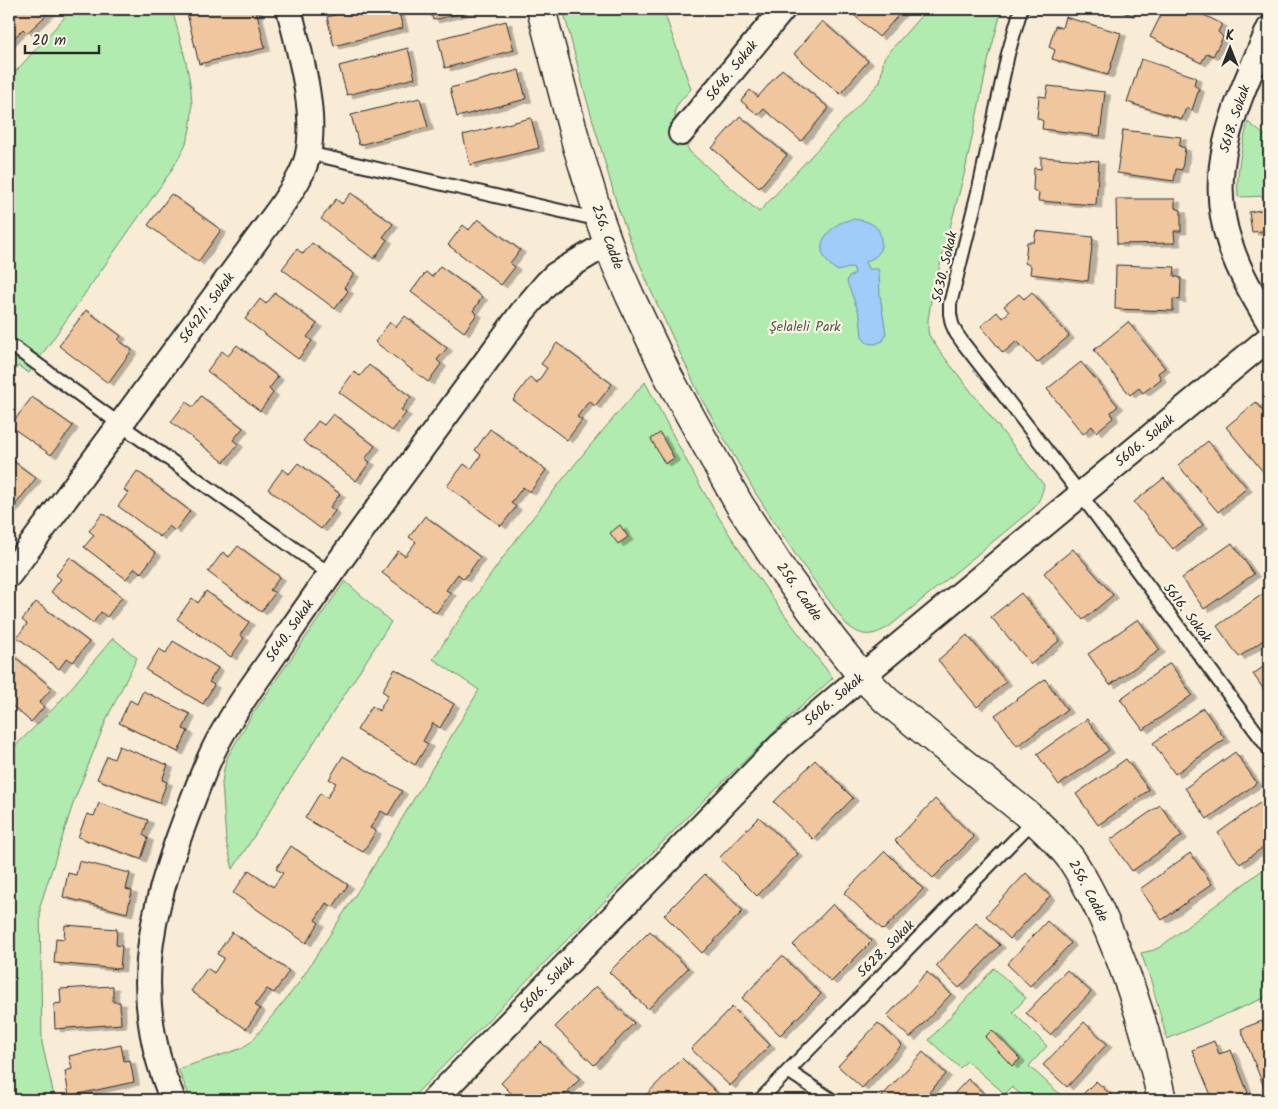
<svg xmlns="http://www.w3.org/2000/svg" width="1278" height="1109" viewBox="0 0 1278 1109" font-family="Kalam,sans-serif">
<defs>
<filter id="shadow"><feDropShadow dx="5.5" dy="3" stdDeviation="0" flood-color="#0004"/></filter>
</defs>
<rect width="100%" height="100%" fill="#f9ecd7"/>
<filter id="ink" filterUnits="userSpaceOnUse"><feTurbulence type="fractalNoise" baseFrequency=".02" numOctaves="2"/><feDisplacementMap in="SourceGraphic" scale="10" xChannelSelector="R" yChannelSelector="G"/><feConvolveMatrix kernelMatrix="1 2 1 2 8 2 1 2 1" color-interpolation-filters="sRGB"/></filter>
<g filter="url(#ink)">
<!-- green -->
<g fill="#b1ebaf" stroke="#6e8b6d">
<path d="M 72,9 L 172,9 C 182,49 202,102 186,143 C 182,154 175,164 169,174 L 29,373 L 18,366 L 9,380 L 9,79 Z"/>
<path d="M 563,9 L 663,9 L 691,89 C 686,95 679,101 676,108 C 671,116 685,144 690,152 L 759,212 L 880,82 L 884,58 L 927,9 L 1002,9 L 989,57 L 965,171 L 932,295 L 928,320 L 928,330 L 929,335 L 938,349 L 1044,485 C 1042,494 1040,500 1034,508 L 890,626 C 872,637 862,638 846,624 L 799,560 L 756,494 L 702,400 L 678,349 L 651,291 L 632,245 L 618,208 L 584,90 Z"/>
<path d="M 1248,122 L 1269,139 L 1269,196 L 1238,197 C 1236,171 1242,147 1248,122 Z"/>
<path d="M 645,382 C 672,432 697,484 728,532 C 760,583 796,631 833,678 L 795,712 L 702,802 L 410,1100 L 191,1100 L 178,1069 L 240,1049 L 251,1042 L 298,984 L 370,872 L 479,690 L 433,659 C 497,561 567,469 645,382 Z"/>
<polygon points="345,581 391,622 233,869 226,841 222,783 224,769 228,756 253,713"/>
<polygon points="113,638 137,658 107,718 74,801 40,906 42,1043 55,1100 9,1100 9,752 56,706"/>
<polygon points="1269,865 1269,996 1167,1039 1151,981 1141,953 1154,950 1160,947"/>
<polygon points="994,968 1026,998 1013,1012 1047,1046 1029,1066 1063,1097 1060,1100 1027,1100 1012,1087 1005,1094 967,1061 960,1068 929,1040"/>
</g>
<!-- water -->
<path fill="#9fccf9" stroke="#718ca7" d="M 851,219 C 867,220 882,224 881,243 C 881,248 880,253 876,256 C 873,259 868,260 865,262 L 868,269 L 878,269 L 879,272 L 880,295 L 886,334 L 883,341 L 875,344 L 867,343 L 862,337 L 860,316 L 847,282 L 848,278 L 855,273 L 853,267 L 838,271 C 822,261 815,245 830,231 C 833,228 836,225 840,223 C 843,221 848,221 851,219 Z"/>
<!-- building -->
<g fill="#efc69e" stroke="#2b2b2b" filter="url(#shadow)">
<polygon points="9,9 53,9 27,33 23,29 9,43"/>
<polygon points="205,9 256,9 265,48 199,64 187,13"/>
<polygon points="357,9 398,9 403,28 334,46 327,17"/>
<polygon points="430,9 479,9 433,20"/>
<polygon points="847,9 904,9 879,37"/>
<polygon points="1117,9 1130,9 1128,14"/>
<polygon points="1164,9 1192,9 1222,24 1218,32 1223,37 1213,56 1207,53 1201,63 1150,37"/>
<polygon points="1065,17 1121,33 1108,75 1052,59 1055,50 1049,47 1055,26 1062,28"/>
<polygon points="506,21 514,50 445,68 438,39"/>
<polygon points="822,21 868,61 840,94 794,54"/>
<polygon points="408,48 415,78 347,95 339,66"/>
<polygon points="1141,59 1196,77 1194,85 1199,89 1192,110 1186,108 1182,119 1127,102"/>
<polygon points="782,69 829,108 801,141 764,109 758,115 741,101 750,90 758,97"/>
<polygon points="519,70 526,99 457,117 450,88"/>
<polygon points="1048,86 1105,92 1100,136 1042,129 1043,121 1037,118 1039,96 1046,97"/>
<polygon points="420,98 428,127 359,145 351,115"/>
<polygon points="740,116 787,155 759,188 712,148"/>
<polygon points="531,118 539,148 470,165 463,135"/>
<polygon points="1123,130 1181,137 1179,146 1185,148 1182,170 1176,169 1174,181 1117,173"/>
<polygon points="1041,157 1099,161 1096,205 1038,201 1039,193 1033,190 1034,168 1041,169"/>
<polygon points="351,193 393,224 383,237 387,240 374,259 321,219 336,199 342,204"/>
<polygon points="171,194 221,230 198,262 148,225"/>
<polygon points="1116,199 1175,199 1175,208 1181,210 1181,231 1174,231 1175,243 1117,244"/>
<polygon points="1267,209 1269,221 1269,243 1262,231 1252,232 1249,212"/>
<polygon points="478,219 520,250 510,263 515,267 501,285 448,245 463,225 469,230"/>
<polygon points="1036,231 1093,237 1088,281 1030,274 1031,266 1025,263 1027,242 1034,242"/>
<polygon points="312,243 354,274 344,287 348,291 335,309 282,269 297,249 303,254"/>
<polygon points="1116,265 1175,267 1174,276 1181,278 1180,300 1173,299 1173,311 1115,309"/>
<polygon points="440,266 482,297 473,311 477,314 464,332 411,292 426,272 432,277"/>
<polygon points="1032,292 1069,336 1037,363 1017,341 1003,353 981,326 997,312 1002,318 1009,312 1004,306 1019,294 1024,299"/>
<polygon points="275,293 317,324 307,337 312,341 298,359 245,319 260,299 266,304"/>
<polygon points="86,310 121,336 118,340 132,350 108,383 59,346"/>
<polygon points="405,316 447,348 437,360 441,364 428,382 375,342 390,322 396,327"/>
<polygon points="1128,322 1165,368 1158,373 1161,379 1143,393 1139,388 1130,395 1094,350"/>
<polygon points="557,343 612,384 595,406 589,401 577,417 582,420 567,440 513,400 530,377 537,383 547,368 541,364"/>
<polygon points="237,345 278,377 269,389 273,393 260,411 207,371 222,351 228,356"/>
<polygon points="1081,362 1118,406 1111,412 1113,418 1096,432 1092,426 1083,434 1047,389"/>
<polygon points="369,365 411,397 401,410 406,413 392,431 339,392 354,372 360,376"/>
<polygon points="201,396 243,428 233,440 238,444 224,462 171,422 186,402 193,407"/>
<polygon points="32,397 73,426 51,455 10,426"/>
<polygon points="1256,402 1269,419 1269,471 1265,474 1226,427"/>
<polygon points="333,414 375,446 365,459 370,462 356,481 303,441 318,421 324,425"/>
<polygon points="490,429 546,470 530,492 523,487 511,503 516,507 501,526 447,486 464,464 471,469 481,455 475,450"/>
<polygon points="660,433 674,458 665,464 651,439"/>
<polygon points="1208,441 1247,488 1218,512 1178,465"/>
<polygon points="9,458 36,478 9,513"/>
<polygon points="298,463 340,494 330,507 335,511 321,529 268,489 283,469 289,474"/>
<polygon points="137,471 190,511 175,531 169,526 160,537 118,506 128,493 124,490"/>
<polygon points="1164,478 1203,525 1173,549 1134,502"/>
<polygon points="103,513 156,553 141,573 135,568 126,579 84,547 94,535 89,531"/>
<polygon points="425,516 480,557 464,579 458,574 446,590 451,593 436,613 382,573 398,551 405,556 416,542 409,537"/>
<polygon points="620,525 628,537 618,544 610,533"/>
<polygon points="1232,543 1254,574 1204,609 1182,578"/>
<polygon points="238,546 280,577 270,590 275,593 261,612 208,572 223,552 229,557"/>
<polygon points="1073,549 1113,595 1083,620 1044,573"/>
<polygon points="70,557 122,597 107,617 101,612 93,623 51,592 61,579 56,575"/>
<polygon points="206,591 249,622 240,635 244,638 231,657 177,619 192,598 198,603"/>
<polygon points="1267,591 1269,594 1269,636 1239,657 1217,626"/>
<polygon points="1021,593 1060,640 1031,664 991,617"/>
<polygon points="36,602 89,642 73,662 67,658 59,669 17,637 27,624 22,620"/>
<polygon points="1138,619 1160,650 1110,685 1088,654"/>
<polygon points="967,635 1006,682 977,707 938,660"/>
<polygon points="173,641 218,668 209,682 214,685 203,704 146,670 159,649 166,653"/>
<polygon points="9,652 52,688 39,703 44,707 31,722 9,703"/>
<polygon points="1170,663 1192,695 1143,730 1120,699"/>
<polygon points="1269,663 1269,697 1253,674"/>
<polygon points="395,669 454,704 440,728 433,723 423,741 428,744 415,765 357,730 372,706 379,711 388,695 382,691"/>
<polygon points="1045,679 1067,710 1017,746 995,715"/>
<polygon points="143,691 190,714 183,729 188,731 178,752 119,723 130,700 137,704"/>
<polygon points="1203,708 1225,739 1175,774 1153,743"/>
<polygon points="1087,719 1109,750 1059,785 1037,754"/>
<polygon points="119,746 168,765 162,780 167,782 159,803 97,779 107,756 114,759"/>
<polygon points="1235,752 1257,783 1207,819 1185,788"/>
<polygon points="343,756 402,791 388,815 381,811 370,828 376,831 363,852 305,818 320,793 327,798 336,783 329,779"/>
<polygon points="1126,759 1149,790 1098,825 1076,794"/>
<polygon points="815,760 853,798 813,839 774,802"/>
<polygon points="1268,797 1269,799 1269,843 1240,864 1218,833"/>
<polygon points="935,799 974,837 933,878 895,841"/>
<polygon points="99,803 148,820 143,835 148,838 141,859 78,837 87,814 94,816"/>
<polygon points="1160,805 1182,836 1132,871 1110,840"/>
<polygon points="759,817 798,854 757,896 719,858"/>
<polygon points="291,846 348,885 333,907 326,903 315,920 319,923 306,943 233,893 249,870 273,887 283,873 276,869"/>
<polygon points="885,851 923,889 883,930 844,893"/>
<polygon points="1190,853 1212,884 1162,920 1140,889"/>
<polygon points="79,861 130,873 126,889 132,891 127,913 63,897 68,873 76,875"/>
<polygon points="1026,873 1050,896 1010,939 986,916"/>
<polygon points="705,874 743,911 702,953 664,915"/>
<polygon points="833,904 872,941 831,982 793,945"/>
<polygon points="1047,921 1071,943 1030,986 1007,964"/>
<polygon points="976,923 1000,945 959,988 936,966"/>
<polygon points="65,925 117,929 116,945 122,946 120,969 54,963 56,938 64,939"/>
<polygon points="650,931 688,968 648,1009 609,972"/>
<polygon points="232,932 289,971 274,993 267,989 255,1005 260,1009 246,1029 191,991 207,968 214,973 224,958 217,954"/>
<polygon points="782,956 821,994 780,1035 742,998"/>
<polygon points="1067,970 1091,992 1050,1035 1026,1013"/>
<polygon points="927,972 951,994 910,1038 887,1016"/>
<polygon points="113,986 113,1002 120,1002 121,1024 55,1029 54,1004 61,1003 60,989"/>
<polygon points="596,986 634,1023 594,1065 555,1027"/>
<polygon points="732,1007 770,1045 730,1086 691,1049"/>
<polygon points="1262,1021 1268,1034 1269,1034 1269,1084 1264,1087 1241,1029"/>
<polygon points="1084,1022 1107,1044 1067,1087 1043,1065"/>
<polygon points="878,1023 902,1045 862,1088 838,1066"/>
<polygon points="992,1030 1020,1059 1012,1066 985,1037"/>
<polygon points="1214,1041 1219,1054 1231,1050 1248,1093 1232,1100 1213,1100 1192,1050"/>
<polygon points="541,1042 580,1079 559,1100 518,1100 501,1083"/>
<polygon points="121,1045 124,1061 130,1060 134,1082 69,1096 65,1071 72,1069 69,1056"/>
<polygon points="923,1052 946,1074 922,1100 887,1100 882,1096"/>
<polygon points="682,1058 720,1096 716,1100 641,1100"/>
<polygon points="968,1079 991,1100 948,1100"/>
<polygon points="1096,1081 1116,1100 1077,1100"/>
</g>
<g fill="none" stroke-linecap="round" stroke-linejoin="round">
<!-- service casing -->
<g stroke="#2b2b2b" stroke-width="16">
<g id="service">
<polyline points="1021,9 1008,54 980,184 950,304 950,314 952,324 956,333 963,343 1081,495 1269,749"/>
<polyline points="1266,9 1269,11"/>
<polyline points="308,153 600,220"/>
<polyline points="15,348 121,425 330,574"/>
<polyline points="788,1071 832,1100"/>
<polyline points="760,1100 788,1071 1034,820"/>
</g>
</g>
<!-- minor casing -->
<g stroke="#2b2b2b" stroke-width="28">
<g id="minor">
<path d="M 1269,29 C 1239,99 1203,167 1230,244 C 1239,272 1254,297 1269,322"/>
<polyline points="681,133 783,9"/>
<path d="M 9,575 L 280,208 C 291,191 304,174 308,154 C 317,112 299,50 289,9"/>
<path d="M 173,1100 C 129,998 149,915 187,815 C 199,784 210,752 228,724 C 242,699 260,676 276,652 C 304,611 333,570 362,530 C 416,457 469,384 523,311 L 546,284 L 555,275 L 608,243"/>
<polyline points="434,1100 780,746 862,676 1269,338"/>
</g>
</g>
<!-- tertiary casing -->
<g stroke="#2b2b2b" stroke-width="31">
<path id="tertiary" d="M 541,9 L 577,146 L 600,220 L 615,262 L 630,296 L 667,374 L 739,504 L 782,570 L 833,640 L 862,676 L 887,701 L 1034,820 C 1047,832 1060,844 1071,859 C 1081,873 1089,890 1097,905 C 1127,967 1147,1033 1162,1100"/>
</g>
<!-- service -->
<use href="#service" stroke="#fcf5e5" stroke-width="12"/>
<!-- minor -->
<use href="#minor" stroke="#fcf5e5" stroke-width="24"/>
<!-- tertiary -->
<use href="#tertiary" stroke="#fcf5e5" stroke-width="28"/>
</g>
</g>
<g text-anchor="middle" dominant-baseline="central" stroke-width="4.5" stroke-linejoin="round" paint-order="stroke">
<!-- street labels -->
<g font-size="14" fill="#2b2b2b" stroke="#fcf5e5">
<text transform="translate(732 71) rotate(-51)">5646. Sokak</text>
<text transform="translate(1235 119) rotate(-72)">5618. Sokak</text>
<text transform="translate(607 237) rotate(70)">256. Cadde</text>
<text transform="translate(945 267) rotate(-77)">5630. Sokak</text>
<text transform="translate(207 308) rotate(-54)">5642/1. Sokak</text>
<text transform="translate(1145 441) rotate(-40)">5606. Sokak</text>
<text transform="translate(799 592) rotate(55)">256. Cadde</text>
<text transform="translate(1187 613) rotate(53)">5616. Sokak</text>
<text transform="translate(290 631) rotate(-55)">5640. Sokak</text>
<text transform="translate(834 700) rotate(-40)">5606. Sokak</text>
<text transform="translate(1088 891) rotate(62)">256. Cadde</text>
<text transform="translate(886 949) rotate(-45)">5628. Sokak</text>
<text transform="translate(547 985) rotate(-46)">5606. Sokak</text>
</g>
<!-- park labels -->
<g font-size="14" fill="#4c5b4c" stroke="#fcf5e5">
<text x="805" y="327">Şelaleli Park</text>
</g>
</g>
<!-- margin -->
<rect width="1278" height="1109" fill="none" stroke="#fcf5e5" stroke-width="30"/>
<rect x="15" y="15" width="1248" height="1079" fill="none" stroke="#2b2b2b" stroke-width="2" filter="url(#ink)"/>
<!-- north arrow -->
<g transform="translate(1230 48)" stroke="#fcf5e5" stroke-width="4" paint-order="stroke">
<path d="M0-4L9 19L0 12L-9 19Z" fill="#2b2b2b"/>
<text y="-8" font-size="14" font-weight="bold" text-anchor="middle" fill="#2b2b2b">K</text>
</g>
<!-- scale -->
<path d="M25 45v8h74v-8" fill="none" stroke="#2b2b2b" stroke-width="2.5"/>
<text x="32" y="45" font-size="15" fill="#2b2b2b" stroke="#fcf5e5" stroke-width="4" paint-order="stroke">20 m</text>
</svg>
